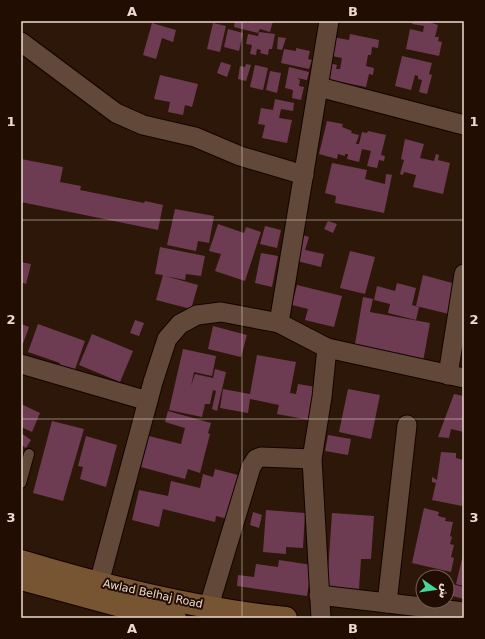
<svg xmlns="http://www.w3.org/2000/svg" width="485" height="639" viewBox="0 0 485 639" font-family="'DejaVu Sans',Cairo,sans-serif">
<rect width="100%" height="100%" fill="#2c1709"/>
<!-- building -->
<g fill="#6e3c52">
<polygon points="235,21 247,21 246,23 249,23 249,21 273,21 270,32 260,29 258,33 234,27"/>
<polygon points="413,21 426,21 438,25 435,37 439,37 438,41 442,42 439,56 406,49 410,29 423,32 424,26 412,24"/>
<polygon points="152,23 176,30 173,42 162,38 156,59 143,55"/>
<polygon points="213,23 226,26 220,52 207,49"/>
<polygon points="228,29 243,33 239,51 224,47"/>
<polygon points="259,32 275,34 272,49 269,49 268,55 260,53 261,50 257,49 256,55 250,54 252,45 246,44 248,34 258,36"/>
<polygon points="350,34 379,40 378,48 372,47 371,55 368,55 366,66 374,68 373,75 369,74 366,87 321,78 325,62 337,65 336,69 340,69 342,58 332,56 332,37 349,40"/>
<polygon points="278,37 286,38 282,50 277,49"/>
<polygon points="296,48 310,51 308,59 312,60 309,69 281,63 284,49 296,51"/>
<polygon points="402,56 432,63 429,74 432,75 427,94 419,92 422,80 418,79 418,76 415,75 411,90 395,86"/>
<polygon points="221,62 231,65 227,77 217,73"/>
<polygon points="246,64 251,65 246,81 238,79 240,66 245,67"/>
<polygon points="255,65 268,68 263,90 250,87"/>
<polygon points="289,67 309,72 307,80 297,78 300,80 299,86 304,87 301,100 292,98 293,90 285,88"/>
<polygon points="270,71 281,73 277,93 266,90"/>
<polygon points="160,75 198,84 192,107 185,105 183,115 168,112 170,102 154,99"/>
<polygon points="275,99 294,103 293,111 281,109 279,118 292,120 287,143 262,138 265,125 258,124 261,108 273,110"/>
<polygon points="327,121 343,124 342,127 352,131 351,133 359,135 356,144 359,144 362,132 367,133 368,131 386,135 381,155 385,156 384,161 379,160 377,168 367,166 371,151 362,149 359,162 347,159 348,154 345,154 345,156 338,154 337,159 319,154"/>
<polygon points="405,139 424,144 420,158 434,161 436,154 439,155 438,160 450,163 443,194 413,187 416,175 404,172 403,175 400,174 404,160 401,159"/>
<polygon points="21,159 63,167 60,182 81,186 80,190 144,203 145,201 163,205 158,230 21,202"/>
<polygon points="332,163 367,170 365,179 385,184 386,174 392,175 384,213 335,203 336,196 325,193"/>
<polygon points="175,209 214,216 209,243 198,241 196,251 167,245"/>
<polygon points="328,221 337,224 333,233 324,229"/>
<polygon points="218,224 244,233 246,227 261,232 245,281 215,271 221,254 209,251"/>
<polygon points="265,226 281,230 277,248 260,244"/>
<polygon points="300,234 309,237 305,250 324,254 321,267 293,260"/>
<polygon points="160,247 205,256 201,276 186,274 185,280 165,276 198,285 191,309 156,300 163,275 155,274"/>
<polygon points="350,251 375,257 365,294 340,288"/>
<polygon points="261,253 278,256 272,287 255,283"/>
<polygon points="21,262 31,264 26,284 21,282"/>
<polygon points="423,275 456,284 449,314 416,306"/>
<polygon points="397,283 416,288 412,305 419,307 416,320 388,313 390,304 374,300 377,286 395,291"/>
<polygon points="297,285 342,296 334,327 305,320 308,309 292,305"/>
<polygon points="363,297 373,299 370,312 430,323 422,367 354,350"/>
<polygon points="135,320 144,323 139,336 130,333"/>
<polygon points="21,324 29,327 21,349"/>
<polygon points="38,324 85,341 74,372 59,366 60,363 28,352"/>
<polygon points="213,326 247,335 241,357 208,349"/>
<polygon points="92,334 133,351 120,382 79,365"/>
<polygon points="183,349 216,356 212,376 194,372 191,386 195,374 213,378 215,369 226,372 217,411 212,409 216,391 213,390 210,404 205,404 202,417 169,410"/>
<polygon points="257,355 296,362 290,393 296,394 298,384 316,387 310,420 277,414 279,405 250,399 248,413 220,408 223,389 250,394"/>
<polygon points="348,389 380,395 371,439 339,432"/>
<polygon points="454,394 464,396 464,432 451,429 449,438 438,437"/>
<polygon points="21,404 40,413 32,432 21,427"/>
<polygon points="168,411 211,423 208,433 210,434 200,473 188,469 185,479 141,467 149,436 181,444 185,428 165,422"/>
<polygon points="52,421 84,429 63,501 33,493"/>
<polygon points="21,433 31,440 26,448 21,445"/>
<polygon points="328,435 351,439 348,455 325,451"/>
<polygon points="86,436 117,445 106,487 80,479 83,467 78,466"/>
<polygon points="441,452 456,453 456,458 464,460 464,494 462,506 432,500 436,483 432,482 432,477 437,480"/>
<polygon points="215,469 238,475 228,519 216,516 215,522 163,509 159,527 132,520 139,490 168,496 171,481 200,488 203,474 213,477"/>
<polygon points="424,508 439,512 438,516 446,518 445,521 453,522 450,536 452,537 450,544 454,545 451,557 454,558 451,572 412,563"/>
<polygon points="266,510 305,513 303,548 286,547 286,554 263,552"/>
<polygon points="253,512 262,515 259,528 250,525"/>
<polygon points="332,513 374,516 371,559 361,559 359,589 327,587"/>
<polygon points="463,555 464,555 464,586 456,584"/>
<polygon points="279,560 312,565 307,596 237,586 238,575 254,577 256,564 278,567"/>
<polygon points="429,572 444,573 444,577 429,577"/>
<polygon points="452,584 464,587 464,599 449,595"/>
</g>
<g fill="none" stroke-linecap="round" stroke-linejoin="round">
<!-- service casing -->
<g stroke="#130300" stroke-width="12">
<polyline id="service" points="21,483 29,454"/>
</g>
<!-- minor casing -->
<g stroke="#130300" stroke-width="21">
<g id="minor">
<polyline points="21,42 116,113 143,125 195,137 240,156 304,175"/>
<polyline points="319,87 464,125"/>
<polyline points="279,323 327,348 322,397 312,459 321,618"/>
<polyline points="327,348 464,378"/>
<polyline points="21,364 148,401"/>
<polyline points="448,375 464,274"/>
<polyline points="99,583 153,382 167,339 180,324 197,315 221,312 279,323 329,21"/>
<polyline points="319,595 464,612"/>
<polyline points="387,603 407,425"/>
<polyline points="209,606 251,467 256,459 261,457 312,459"/>
</g>
</g>
<!-- secondary casing -->
<g stroke="#130300" stroke-width="24">
<g id="secondary">
<path d="M 21,561 C 107,587 196,609 286,618"/>
<polyline points="21,579 135,610 175,618"/>
</g>
</g>
<!-- service -->
<use href="#service" stroke="#614839" stroke-width="10"/>
<!-- minor -->
<use href="#minor" stroke="#614839" stroke-width="19"/>
<!-- secondary -->
<use href="#secondary" stroke="#785532" stroke-width="22"/>
</g>
<!-- grid -->
<path fill="none" stroke="#ebdbd2" stroke-width="1" stroke-opacity="0.55" d="M 242,21 L 242,618M 21,220 L 464,220M 21,419 L 464,419"/>
<g text-anchor="middle" dominant-baseline="central" stroke-width="4" stroke-linejoin="round" paint-order="stroke">
<!-- street labels -->
<g font-size="11" fill="#ebdbd2" stroke="#220d02">
<text transform="translate(153 594) rotate(12)">Awlad Belhaj Road</text>
</g>
</g>
<!-- border -->
<rect width="485" height="639" fill="none" stroke="#220d02" stroke-width="44"/>
<!-- north arrow -->
<g transform="translate(435 589) rotate(103)"><circle r="19" fill="#220d02" stroke="#725f55"/>
<path d="M0-3L7 15L0 10L-7 15Z" fill="#48d49d"/>
<text y="-6" font-size="11" font-weight="bold" text-anchor="middle" fill="#ebdbd2">ش</text>
</g>
<rect x="22" y="22" width="441" height="595" fill="none" stroke="#ebdbd2" stroke-width="1.5"/>
<g font-size="13" text-anchor="middle" font-weight="bold" fill="#ebdbd2">
<text x="132" y="16">A</text>
<text x="353" y="16">B</text>
<text x="11" y="126">1</text>
<text x="474" y="126">1</text>
<text x="11" y="324">2</text>
<text x="474" y="324">2</text>
<text x="11" y="522">3</text>
<text x="474" y="522">3</text>
<text x="132" y="633">A</text>
<text x="353" y="633">B</text>
</g>
</svg>
